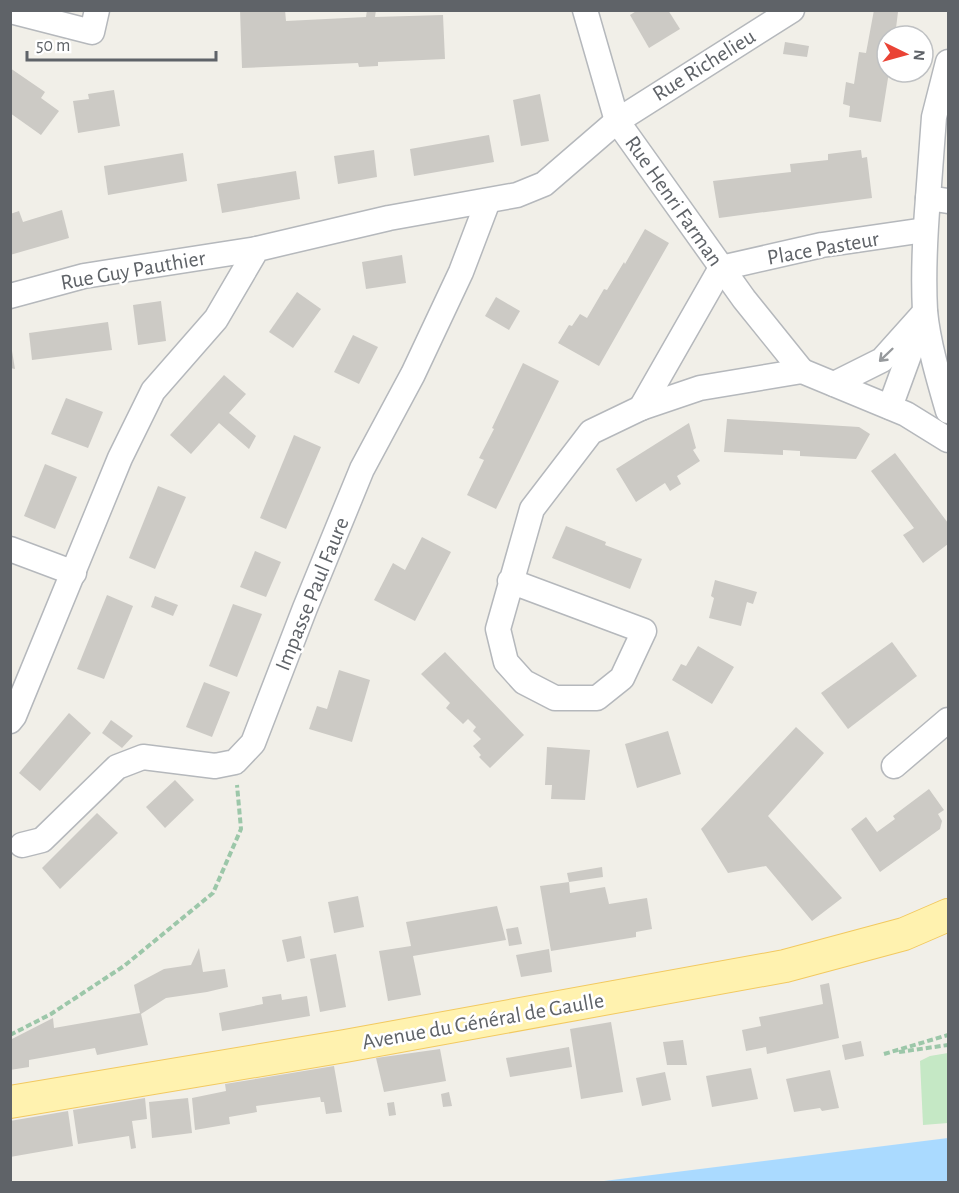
<svg xmlns="http://www.w3.org/2000/svg" width="959" height="1193" viewBox="0 0 959 1193" font-family="'Alegreya Sans',sans-serif">
<rect width="100%" height="100%" fill="#f1efe8"/>
<!-- green -->
<polygon fill="#c5e8c5" points="948,1053 948,1123 923,1125 920,1061 930,1056"/>
<!-- water -->
<polygon fill="#aadaff" points="948,1138 948,1182 596,1182"/>
<!-- building -->
<g fill="#cccac5">
<polygon points="240,10 285,10 286,21 366,17 367,10 376,10 375,17 443,15 445,59 378,62 378,66 359,67 358,63 242,68"/>
<polygon points="638,10 668,10 680,29 649,48 630,15"/>
<polygon points="874,10 898,12 895,36 887,36 887,72 889,72 881,122 849,117 850,106 843,104 846,82 854,84 859,52 866,53"/>
<polygon points="785,42 809,46 807,57 783,54"/>
<polygon points="10,68 45,92 41,98 59,111 41,135 10,113"/>
<polygon points="114,90 120,126 78,133 73,101 89,99 88,94"/>
<polygon points="540,94 549,141 521,146 513,100"/>
<polygon points="489,135 494,162 414,176 410,149"/>
<polygon points="374,150 377,177 338,184 334,156"/>
<polygon points="861,150 862,158 867,157 872,198 719,218 713,181 791,172 790,164 828,160 828,154"/>
<polygon points="183,153 187,181 108,195 104,166"/>
<polygon points="296,171 300,199 222,213 217,184"/>
<polygon points="62,210 69,238 10,255 10,214 19,211 23,222"/>
<polygon points="645,229 669,243 599,366 558,343 569,325 572,326 580,314 587,318 604,289 607,290 624,262 625,264"/>
<polygon points="402,255 406,283 366,289 362,262"/>
<polygon points="297,292 321,309 293,348 269,332"/>
<polygon points="496,297 520,311 509,330 485,316"/>
<polygon points="161,301 166,341 138,345 133,305"/>
<polygon points="108,322 112,350 32,360 29,333"/>
<polygon points="353,335 378,347 359,384 334,372"/>
<polygon points="10,351 12,351 15,369 10,368"/>
<polygon points="523,363 559,381 496,509 467,495 484,460 479,458 494,429 492,428"/>
<polygon points="224,375 246,394 229,413 256,436 249,449 219,423 191,454 170,435"/>
<polygon points="66,398 103,412 88,448 51,434"/>
<polygon points="727,419 859,427 870,434 856,459 800,456 800,451 783,450 783,455 724,452"/>
<polygon points="689,423 696,448 693,450 700,461 677,476 681,484 670,491 665,483 636,502 616,469"/>
<polygon points="294,435 321,447 286,529 260,518"/>
<polygon points="895,453 948,523 948,544 923,563 903,535 914,528 871,471"/>
<polygon points="45,464 77,477 55,529 24,516"/>
<polygon points="158,486 186,497 155,569 129,558"/>
<polygon points="566,526 606,542 605,545 642,559 630,589 552,558"/>
<polygon points="422,537 451,552 415,621 374,600 393,563 405,570"/>
<polygon points="255,551 281,562 266,597 240,587"/>
<polygon points="715,580 757,592 753,604 747,602 741,626 709,618 714,598 711,596"/>
<polygon points="107,595 133,606 104,679 77,669"/>
<polygon points="155,596 178,605 173,616 151,607"/>
<polygon points="233,604 262,614 237,677 209,666"/>
<polygon points="892,642 917,676 848,729 821,693"/>
<polygon points="698,646 734,667 712,704 672,680 681,664 686,666"/>
<polygon points="445,652 524,735 490,768 479,757 481,755 473,746 481,739 473,731 476,727 468,719 463,724 446,708 450,703 421,674"/>
<polygon points="339,670 370,680 352,742 309,729 317,706 327,709"/>
<polygon points="204,682 230,692 212,737 186,727"/>
<polygon points="69,713 91,733 40,791 19,773"/>
<polygon points="111,720 133,736 122,748 102,733"/>
<polygon points="796,727 824,753 768,816 842,898 812,921 766,866 728,873 701,829"/>
<polygon points="668,731 681,774 637,788 625,744"/>
<polygon points="547,747 590,750 585,800 551,799 552,785 545,785"/>
<polygon points="175,780 194,800 165,828 146,807"/>
<polygon points="929,789 944,810 938,814 942,821 940,829 880,872 851,829 866,817 877,832 895,819 893,816"/>
<polygon points="97,813 118,833 60,889 42,868"/>
<polygon points="602,867 603,877 569,882 567,873"/>
<polygon points="569,882 570,893 605,887 609,904 647,898 652,929 636,932 636,937 551,951 540,886"/>
<polygon points="358,896 364,927 334,933 328,902"/>
<polygon points="497,906 506,940 413,956 421,995 388,1001 379,951 411,946 406,922"/>
<polygon points="518,927 522,944 509,946 506,929"/>
<polygon points="301,936 305,958 287,962 282,940"/>
<polygon points="199,948 203,972 225,969 228,987 207,992 166,998 141,1014 148,1045 97,1055 95,1048 57,1055 29,1060 29,1067 10,1070 10,1040 53,1018 54,1028 140,1013 134,985 164,969 191,965"/>
<polygon points="549,949 552,972 521,977 516,955"/>
<polygon points="336,954 346,1007 320,1012 310,959"/>
<polygon points="829,983 839,1038 767,1054 766,1047 746,1051 742,1030 761,1026 759,1017 823,1004 820,985"/>
<polygon points="281,994 282,1000 307,996 310,1016 222,1031 219,1013 263,1004 262,997"/>
<polygon points="611,1022 623,1092 581,1099 570,1029"/>
<polygon points="683,1040 687,1065 667,1065 663,1042"/>
<polygon points="861,1041 864,1056 845,1060 842,1045"/>
<polygon points="569,1047 572,1067 510,1077 506,1058"/>
<polygon points="440,1049 446,1081 384,1092 376,1058"/>
<polygon points="334,1066 342,1112 326,1114 324,1102 321,1102 320,1097 256,1106 257,1112 229,1117 230,1124 195,1130 192,1098 226,1091 225,1084"/>
<polygon points="751,1068 758,1099 712,1107 706,1076"/>
<polygon points="830,1070 839,1108 822,1111 820,1108 794,1112 786,1079"/>
<polygon points="665,1072 671,1100 642,1106 636,1078"/>
<polygon points="449,1092 452,1106 443,1107 441,1094"/>
<polygon points="145,1098 147,1119 132,1121 136,1148 131,1149 129,1136 78,1144 73,1110"/>
<polygon points="188,1098 192,1133 152,1138 149,1102"/>
<polygon points="394,1102 396,1115 389,1116 387,1103"/>
<polygon points="68,1111 73,1146 10,1157 10,1121"/>
</g>
<g fill="none" stroke-linecap="round" stroke-linejoin="round">
<!-- minor casing -->
<g stroke="#b5b8bc" stroke-width="27">
<g id="minor">
<polyline points="585,10 617,121 744,299 802,371"/>
<polyline points="10,11 92,32 97,10"/>
<polyline points="928,198 934,117 948,62"/>
<path d="M 948,201 L 928,198 C 925,235 923,274 925,311 C 928,343 939,380 948,411"/>
<polyline points="10,296 84,276 257,249"/>
<polyline points="834,384 882,360 925,312"/>
<polyline points="890,407 920,325"/>
<polyline points="641,408 721,268 822,245 925,230"/>
<polyline points="10,549 74,573"/>
<polyline points="510,581 644,631 622,678 597,698 555,698 524,682 506,662 498,629 532,509 591,432 641,408 700,388 802,371 906,414 948,440"/>
<polyline points="10,721 14,716 120,458 153,391 216,319 257,249 389,218 517,195 544,184 617,121 792,10"/>
<polyline points="894,766 948,720"/>
<polyline points="22,845 42,840 117,767 143,757 215,766 235,762 253,743 305,608 362,469 413,374 461,272 488,201"/>
</g>
</g>
<!-- major casing -->
<g stroke="#f2c960" stroke-width="34">
<polyline id="major" points="10,1102 345,1046 785,966 904,934 948,915"/>
</g>
<!-- path -->
<g stroke="#9cc7a9" stroke-width="4" stroke-dasharray="6 3" stroke-linecap="butt">
<polyline points="10,1035 51,1014 124,966 213,893 241,829 237,785"/>
<polyline points="899,1052 948,1045"/>
<polyline points="884,1054 948,1035"/>
</g>
<!-- minor -->
<use href="#minor" stroke="#fff" stroke-width="24"/>
<!-- major -->
<use href="#major" stroke="#fff2af" stroke-width="32"/>
</g>
<!-- one-way arrows -->
<defs><path id="oneway-shaft" d="M-6 0H5M1.5-3L5.5 0L1.5 3" fill="none" stroke-width="1.6" stroke-linecap="round" stroke-linejoin="round" transform="scale(1.5)"/></defs>
<use stroke="#979a9d" href="#oneway-shaft" transform="translate(886 355) rotate(136)"/>
<g text-anchor="middle" dominant-baseline="central" stroke-width="5" stroke-linejoin="round" paint-order="stroke">
<!-- street labels -->
<g font-size="22" fill="#5f6368" stroke="#fff">
<text transform="translate(704 65) rotate(-32)">Rue Richelieu</text>
<text transform="translate(674 201) rotate(55)">Rue Henri Farman</text>
<text transform="translate(823 248) rotate(-10)">Place Pasteur</text>
<text transform="translate(133 270) rotate(-10)">Rue Guy Pauthier</text>
<text transform="translate(312 594) rotate(-68)">Impasse Paul Faure</text>
<text transform="translate(483 1021) rotate(-10)">Avenue du Général de Gaulle</text>
</g>
</g>
<!-- border -->
<rect width="959" height="1193" fill="none" stroke="#5f6368" stroke-width="24"/>
<!-- north arrow -->
<g transform="translate(905 54) rotate(95)"><circle r="28" fill="#ffffff" stroke="#bfc1c3" stroke-width="1.5"/>
<path d="M0-4.5L10 22L0 15L-10 22Z" fill="#ea4335"/>
<text y="-9" font-size="16" font-weight="bold" text-anchor="middle" fill="#5f6368">N</text>
</g>
<!-- scale -->
<path d="M27 51v9h189v-9" fill="none" stroke="#5f6368" stroke-width="3"/>
<text x="36" y="51" font-size="18" fill="#5f6368" stroke="#ffffff" stroke-width="4.5" paint-order="stroke">50 m</text>
</svg>
